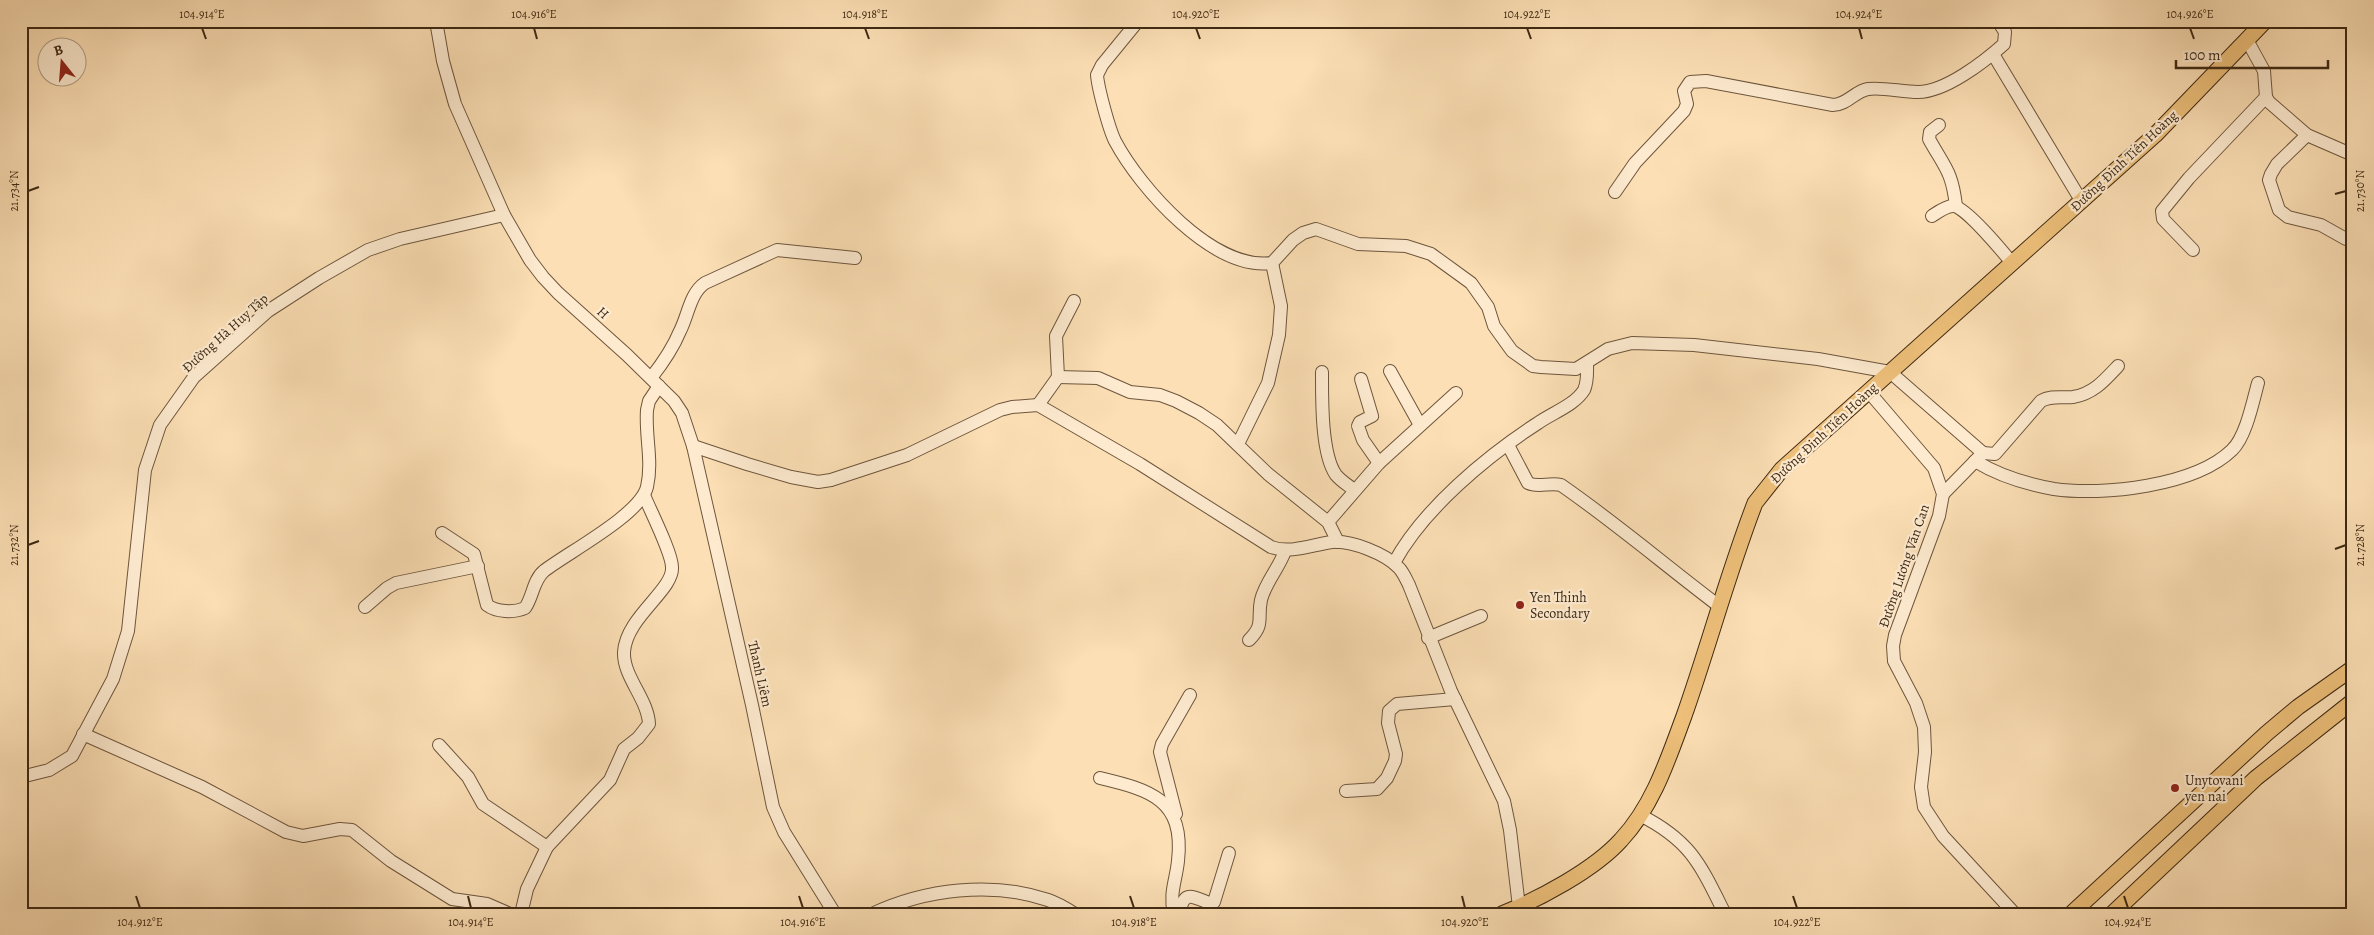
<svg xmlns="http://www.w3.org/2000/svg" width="2374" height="935" viewBox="0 0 2374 935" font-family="Alegreya,serif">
<rect width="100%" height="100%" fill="#fcdfb5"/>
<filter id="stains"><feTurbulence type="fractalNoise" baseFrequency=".004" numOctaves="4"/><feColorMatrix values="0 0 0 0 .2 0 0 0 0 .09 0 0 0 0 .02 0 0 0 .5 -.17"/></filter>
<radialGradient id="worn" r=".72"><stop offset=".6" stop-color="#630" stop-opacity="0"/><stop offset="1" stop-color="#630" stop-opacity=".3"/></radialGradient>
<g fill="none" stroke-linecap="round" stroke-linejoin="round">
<!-- minor casing -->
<g stroke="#6e563c" stroke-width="14">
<g id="minor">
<polyline points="436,21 443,61 455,104 504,215 530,260 543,277 558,293 627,355 674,401 682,413 693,446 752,705 773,807 784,832 835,914"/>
<path d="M 1138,21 L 1102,65 L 1097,75 C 1098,88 1109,129 1115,141 C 1140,188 1213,271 1272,263 L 1293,240 L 1303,233 L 1316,229 L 1358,244 L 1406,246 L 1431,254 L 1471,283 L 1488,307 L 1494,326 L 1512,351 L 1533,366 L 1541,367 L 1576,369 L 1608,349 L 1632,343 L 1694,345 L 1818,359 L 1890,372 L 1983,453"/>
<polyline points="2247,40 2264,71 2266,97 2269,102 2307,135 2353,155"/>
<polyline points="1993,54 2082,202"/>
<path d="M 1939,125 L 1930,132 L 1929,139 C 1945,168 1952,171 1956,206"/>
<polyline points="2307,135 2277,164 2271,174 2269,180 2279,210 2288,217 2321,225 2346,239"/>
<path d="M 1615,192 L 1635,163 L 1684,111 L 1687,104 L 1684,91 L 1690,82 L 1706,81 L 1833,105 C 1847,105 1855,91 1868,89 C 1883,87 1902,92 1918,92 C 1945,92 1984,62 2004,44 L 2005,32 L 1998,21"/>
<path d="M 1932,216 C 1938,212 1946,206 1953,206 C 1965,206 2003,252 2012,263"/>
<polyline points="2193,250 2163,219 2162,211 2189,178 2266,97"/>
<polyline points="1390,371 1420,425"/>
<path d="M 1322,372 C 1322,398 1321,454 1336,475 C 1341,481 1348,485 1354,490"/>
<polyline points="1058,377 1098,378 1130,392 1160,395 1176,401 1199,413 1217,425 1268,474 1328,522 1338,542"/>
<path d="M 651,378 C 662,364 673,348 680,331 C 688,316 690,293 705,283 L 777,250 L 855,258"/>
<polyline points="1361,379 1372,416 1360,422 1358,426 1363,440 1379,463"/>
<polyline points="1869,392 1934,468 1943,494 1939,516 1895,635 1893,646 1894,661 1916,703 1924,727 1925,752 1921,787 1924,807 1943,836 2015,914"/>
<polyline points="1038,405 1058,377 1056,336 1074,301"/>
<polyline points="1238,444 1268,383 1279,335 1281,306 1272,263"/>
<path d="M 1508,445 L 1528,483 C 1538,488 1550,482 1561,485 C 1616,523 1666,566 1719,606"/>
<path d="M 693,446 L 747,464 L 791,477 L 818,482 L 831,480 L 907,455 L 1000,410 L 1012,407 L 1038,405 L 1140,464 L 1271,547 C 1291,554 1311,545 1332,542 C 1351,540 1386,554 1399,568 C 1403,572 1406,579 1409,585 L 1451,691 L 1504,801 L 1510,830 L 1519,907"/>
<path d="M 1975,461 C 1998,475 2026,484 2054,489 C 2103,496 2195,486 2232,450 C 2246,437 2253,401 2258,383"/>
<path d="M 1943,494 L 1983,453 L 1995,454 L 2041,401 C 2051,395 2062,398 2073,397 C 2093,394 2105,380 2118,366"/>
<polyline points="1328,522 1379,463 1456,393"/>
<path d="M 442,533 L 474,554 L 487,605 C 496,612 514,613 525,608 C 533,597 533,580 544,571 C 567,553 640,515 647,487 C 653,461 645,436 647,410 L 649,401 L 659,386"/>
<path d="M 1394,563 C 1423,509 1487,456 1538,423 C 1552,413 1575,405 1584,390 C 1588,382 1587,371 1587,363"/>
<polyline points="365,607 387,588 396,583 478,566"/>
<polyline points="1428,638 1481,616"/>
<path d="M 1249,640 C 1265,624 1257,619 1261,600 C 1265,583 1279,568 1285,551"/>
<polyline points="83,734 202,787 286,832 303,836 340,829 352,830 391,861 452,899 487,904 510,914"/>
<polyline points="439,745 468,777 483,804 547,847"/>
<polyline points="21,777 49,770 72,756 113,679 128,631 145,470 160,425 194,377 268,311 319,278 368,250 400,239 504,215"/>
<path d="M 1100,778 C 1150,790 1185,799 1178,861 C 1176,881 1169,893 1174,914"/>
<polyline points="1346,791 1377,789 1387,778 1395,761 1396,754 1388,723 1389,711 1397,704 1455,699"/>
<polyline points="1176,814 1160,752 1162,744 1190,695"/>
<path d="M 1640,815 C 1691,841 1700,864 1725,914"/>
<path d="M 521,914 L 527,889 L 547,847 L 610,780 L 624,749 L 638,738 L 649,724 C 648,699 623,677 624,652 C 626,617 674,590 672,567 C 672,553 650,510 644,495"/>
<path d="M 872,914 C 925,889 992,881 1048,900 C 1057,903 1067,909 1075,914"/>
<path d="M 1179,914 C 1184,890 1191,896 1209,903 L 1214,902 L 1229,853"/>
</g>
</g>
<!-- major casing -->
<g stroke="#3e2913" stroke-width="17">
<g id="major">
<path d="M 1502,914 C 1539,899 1594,870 1621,840 C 1653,806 1668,759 1684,716 C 1709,645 1728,573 1755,503 L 1782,469 L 2155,135 L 2265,21"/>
<polyline points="2071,914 2267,733 2298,707 2353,668"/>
<polyline points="2112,914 2256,778 2353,701"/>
</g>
</g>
<!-- minor -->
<use href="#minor" stroke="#fdeacf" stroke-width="12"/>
<!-- major -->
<use href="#major" stroke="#eec07a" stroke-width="15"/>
</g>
<!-- ticks -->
<path fill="none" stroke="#3e2913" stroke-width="2" d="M 202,28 L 206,39M 534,28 L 537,39M 865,28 L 869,39M 1196,28 L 1200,39M 1527,28 L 1531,39M 1859,28 L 1862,39M 2190,28 L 2194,39M 28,191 L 39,187M 2335,194 L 2346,191M 28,545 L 39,541M 2335,549 L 2346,545M 136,896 L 140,908M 468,896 L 471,908M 799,896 L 803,908M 1130,896 L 1134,908M 1462,896 L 1465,908M 1793,896 L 1797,908M 2124,896 L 2128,908"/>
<!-- markers -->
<g fill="#8f2418" stroke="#fdeacf" stroke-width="2">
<circle cx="1520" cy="605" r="5"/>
<circle cx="2175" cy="788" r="5"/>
</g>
<g text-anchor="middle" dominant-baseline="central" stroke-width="4.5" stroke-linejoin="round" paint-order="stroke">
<!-- street labels -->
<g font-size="14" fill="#3e2913" stroke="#fdeacf">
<text transform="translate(2124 161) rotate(-43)">Đường Đinh Tiên Hoàng</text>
<text transform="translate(603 313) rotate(42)">H</text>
<text transform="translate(225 333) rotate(-42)">Đường Hà Huy Tập</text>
<text transform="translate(1824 433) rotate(-43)">Đường Đinh Tiên Hoàng</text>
<text transform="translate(1904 566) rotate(-71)">Đường Lương Văn Can</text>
<text transform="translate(760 674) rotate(77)">Thanh Liêm</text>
</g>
<!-- poi labels -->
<g font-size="14" fill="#3e2913" stroke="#fdeacf" text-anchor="start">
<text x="1530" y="597">Yen Thinh<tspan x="1530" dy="16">Secondary</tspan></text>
<text x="2185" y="780">Unytovani<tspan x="2185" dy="16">yen nai</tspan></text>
</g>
</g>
<!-- margin -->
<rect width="2374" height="935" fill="none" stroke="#fcdfb5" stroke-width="55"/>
<!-- north arrow -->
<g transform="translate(62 62) rotate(343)"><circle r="24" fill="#fdeacf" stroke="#b19d84"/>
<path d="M0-4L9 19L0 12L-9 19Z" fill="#8f2418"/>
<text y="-8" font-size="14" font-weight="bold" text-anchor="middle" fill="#3e2913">B</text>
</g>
<!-- scale -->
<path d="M2176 60v8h152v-8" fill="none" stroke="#3e2913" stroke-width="2.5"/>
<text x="2184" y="60" font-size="15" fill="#3e2913" stroke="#fdeacf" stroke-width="4" paint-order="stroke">100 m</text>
<rect x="28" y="28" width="2318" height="880" fill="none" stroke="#3e2913" stroke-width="2"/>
<g font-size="12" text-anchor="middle" fill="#3e2913">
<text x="202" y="18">104.914°E</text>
<text x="534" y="18">104.916°E</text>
<text x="865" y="18">104.918°E</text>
<text x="1196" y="18">104.920°E</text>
<text x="1527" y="18">104.922°E</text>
<text x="1859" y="18">104.924°E</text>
<text x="2190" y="18">104.926°E</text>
<text transform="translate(14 191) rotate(-90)" y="4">21.734°N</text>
<text transform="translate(2360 191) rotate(-90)" y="4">21.730°N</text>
<text transform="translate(14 545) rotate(-90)" y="4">21.732°N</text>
<text transform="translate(2360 545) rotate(-90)" y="4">21.728°N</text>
<text x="140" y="926">104.912°E</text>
<text x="471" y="926">104.914°E</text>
<text x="803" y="926">104.916°E</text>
<text x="1134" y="926">104.918°E</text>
<text x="1465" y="926">104.920°E</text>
<text x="1797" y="926">104.922°E</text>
<text x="2128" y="926">104.924°E</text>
</g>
<rect width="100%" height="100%" filter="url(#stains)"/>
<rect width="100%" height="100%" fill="url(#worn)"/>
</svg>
